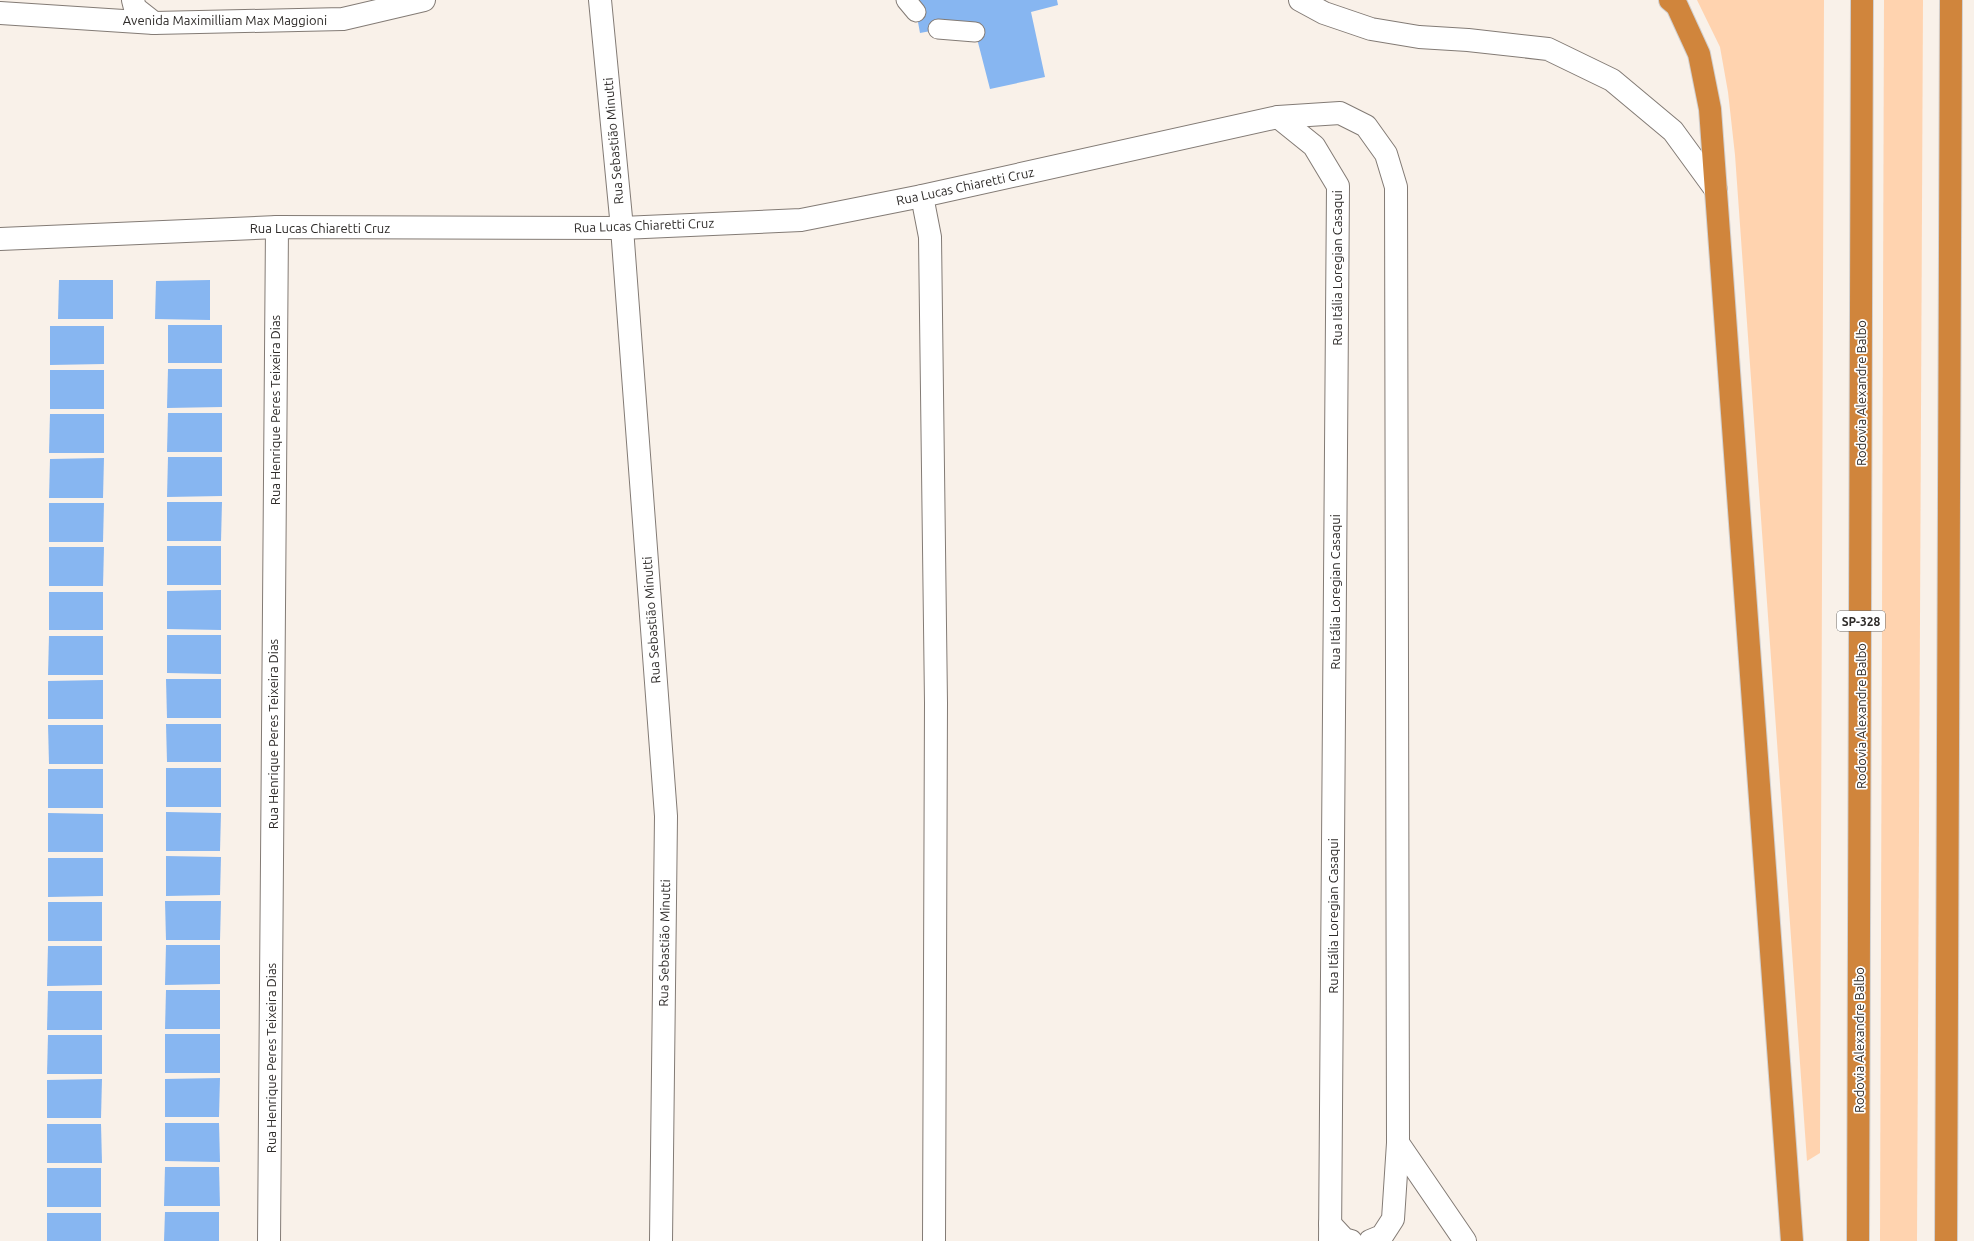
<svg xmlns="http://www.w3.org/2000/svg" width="1974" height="1241" viewBox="0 0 1974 1241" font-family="Ubuntu,sans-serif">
<rect width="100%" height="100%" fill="#f9f1e9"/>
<!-- green -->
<g fill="#ffd3af">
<polygon points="1697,0 1824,0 1820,1153 1807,1161 1735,155 1728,92 1720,47"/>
<polygon points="1884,0 1923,0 1917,1241 1880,1241"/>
</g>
<!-- building -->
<g fill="#87b6f1">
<polygon points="914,0 1057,0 1058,5 1031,12 1045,77 990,89 973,23 920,33"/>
<polygon points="59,280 113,280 113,319 58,319"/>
<polygon points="210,280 210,320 155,319 156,281"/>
<rect x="168" y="325" width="54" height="38"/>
<polygon points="50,326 104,326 104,364 50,365"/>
<polygon points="168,369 222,369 222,407 167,408"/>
<rect x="50" y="370" width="54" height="39"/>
<polygon points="168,413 222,413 222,452 167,452"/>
<polygon points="50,414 104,414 104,453 49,453"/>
<polygon points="168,457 222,457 222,496 167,497"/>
<polygon points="104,458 103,498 49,498 50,459"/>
<polygon points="167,502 222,502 221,541 167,541"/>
<polygon points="49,503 104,503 103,542 49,542"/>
<rect x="167" y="546" width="54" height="39"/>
<polygon points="49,547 104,547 103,586 49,586"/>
<polygon points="221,590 221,630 167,629 167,591"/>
<rect x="49" y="592" width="54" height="38"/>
<polygon points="167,635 221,635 221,674 167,673"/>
<polygon points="49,636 103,636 103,675 48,675"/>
<polygon points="166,679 221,679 221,718 167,718"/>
<polygon points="103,680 103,719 48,719 48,681"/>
<polygon points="166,724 221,724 221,762 167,762"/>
<polygon points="48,725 103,725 103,764 49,764"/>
<rect x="166" y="768" width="55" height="39"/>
<rect x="48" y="769" width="55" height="39"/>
<polygon points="166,812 221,813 220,851 166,851"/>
<polygon points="48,813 103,814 103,852 48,852"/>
<polygon points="166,856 221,857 220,895 166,896"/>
<polygon points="48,858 103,858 103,896 48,897"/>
<polygon points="165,901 221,901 220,940 166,940"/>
<rect x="48" y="902" width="54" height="39"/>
<polygon points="166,945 220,945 220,984 165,985"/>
<polygon points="48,946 102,946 102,985 47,986"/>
<polygon points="166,990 220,990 220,1029 165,1029"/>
<polygon points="48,991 102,991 102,1030 47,1030"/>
<rect x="165" y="1034" width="55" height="39"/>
<polygon points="48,1035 102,1035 102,1074 47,1074"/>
<polygon points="220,1078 219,1117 165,1117 165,1079"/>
<polygon points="102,1079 101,1118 47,1118 47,1080"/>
<polygon points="165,1123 219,1123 220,1162 165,1161"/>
<polygon points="47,1124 101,1124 102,1163 47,1163"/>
<polygon points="165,1167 219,1167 220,1206 164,1206"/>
<rect x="47" y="1168" width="54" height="39"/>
<polygon points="165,1212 219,1212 219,1241 164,1241"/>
<rect x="47" y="1213" width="54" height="28"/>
</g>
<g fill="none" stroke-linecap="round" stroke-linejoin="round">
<!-- service casing -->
<g stroke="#837b75" stroke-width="21">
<g id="service">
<polyline points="906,0 916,12"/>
<polyline points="938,29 975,32"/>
</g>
</g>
<!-- minor casing -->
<g stroke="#837b75" stroke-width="24">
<g id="minor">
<polyline points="600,0 622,228 666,816 661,1241"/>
<polyline points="1300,0 1324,13 1371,29 1419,37 1468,40 1548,49 1612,80 1673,131 1716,190"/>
<polyline points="1278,117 1314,146 1338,186 1330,1241"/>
<polyline points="922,196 930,237 936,703 934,1241"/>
<polyline points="0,239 277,227 622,228 801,220 922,196 1278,117 1340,113 1366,126 1386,154 1396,187 1398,1143 1465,1241"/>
<polyline points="1330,1224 1344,1239 1351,1241"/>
<polyline points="269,1241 277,227"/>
<polyline points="1370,1241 1382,1236 1393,1219 1398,1143"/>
</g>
</g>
<!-- tertiary casing -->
<g stroke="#837b75" stroke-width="24">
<g id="tertiary">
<polyline points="133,0 135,8 154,23"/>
<polyline points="0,13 154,23 343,19 424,0"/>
</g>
</g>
<!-- motorway casing -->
<g stroke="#d1d0d0" stroke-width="24">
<g id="motorway">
<polyline points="1670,0 1677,6 1699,54 1710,109 1792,1241"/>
<polyline points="1858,1241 1862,0"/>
<polyline points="1946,1241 1951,0"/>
</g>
</g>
<!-- service -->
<use href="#service" stroke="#fff" stroke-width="19"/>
<!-- minor -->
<use href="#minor" stroke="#fff" stroke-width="22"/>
<!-- tertiary -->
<use href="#tertiary" stroke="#fff" stroke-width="22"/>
<!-- motorway -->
<use href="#motorway" stroke="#d0853c" stroke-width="22"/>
</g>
<g text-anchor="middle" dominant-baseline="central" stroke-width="3.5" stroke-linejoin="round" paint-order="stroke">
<!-- shield labels -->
<rect fill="#fff" stroke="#6d6b69" stroke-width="1" x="1837" y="611" width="48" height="20" rx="3"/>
<g font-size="12" font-weight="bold" fill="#2e2b29">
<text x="1861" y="621">SP-328</text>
</g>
<!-- street labels -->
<g font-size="13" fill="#2e2b29" stroke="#fff">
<text x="225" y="20">Avenida Maximilliam Max Maggioni</text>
<text transform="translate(613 141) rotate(-95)">Rua Sebastião Minutti</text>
<text transform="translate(965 186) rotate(-12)">Rua Lucas Chiaretti Cruz</text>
<text transform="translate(644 225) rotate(-2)">Rua Lucas Chiaretti Cruz</text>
<text x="320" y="228">Rua Lucas Chiaretti Cruz</text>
<text transform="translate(1337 268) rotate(-90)">Rua Itália Loregian Casaqui</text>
<text transform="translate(1861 393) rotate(-90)">Rodovia Alexandre Balbo</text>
<text transform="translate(275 410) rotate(-90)">Rua Henrique Peres Teixeira Dias</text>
<text transform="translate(1335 592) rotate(-90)">Rua Itália Loregian Casaqui</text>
<text transform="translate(651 620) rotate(-94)">Rua Sebastião Minutti</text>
<text transform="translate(1861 716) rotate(-90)">Rodovia Alexandre Balbo</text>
<text transform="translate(273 734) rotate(-90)">Rua Henrique Peres Teixeira Dias</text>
<text transform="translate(1333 916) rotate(-90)">Rua Itália Loregian Casaqui</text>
<text transform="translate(664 943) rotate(-89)">Rua Sebastião Minutti</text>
<text transform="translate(1859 1040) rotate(-90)">Rodovia Alexandre Balbo</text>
<text transform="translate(271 1058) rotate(-90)">Rua Henrique Peres Teixeira Dias</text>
</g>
</g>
</svg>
